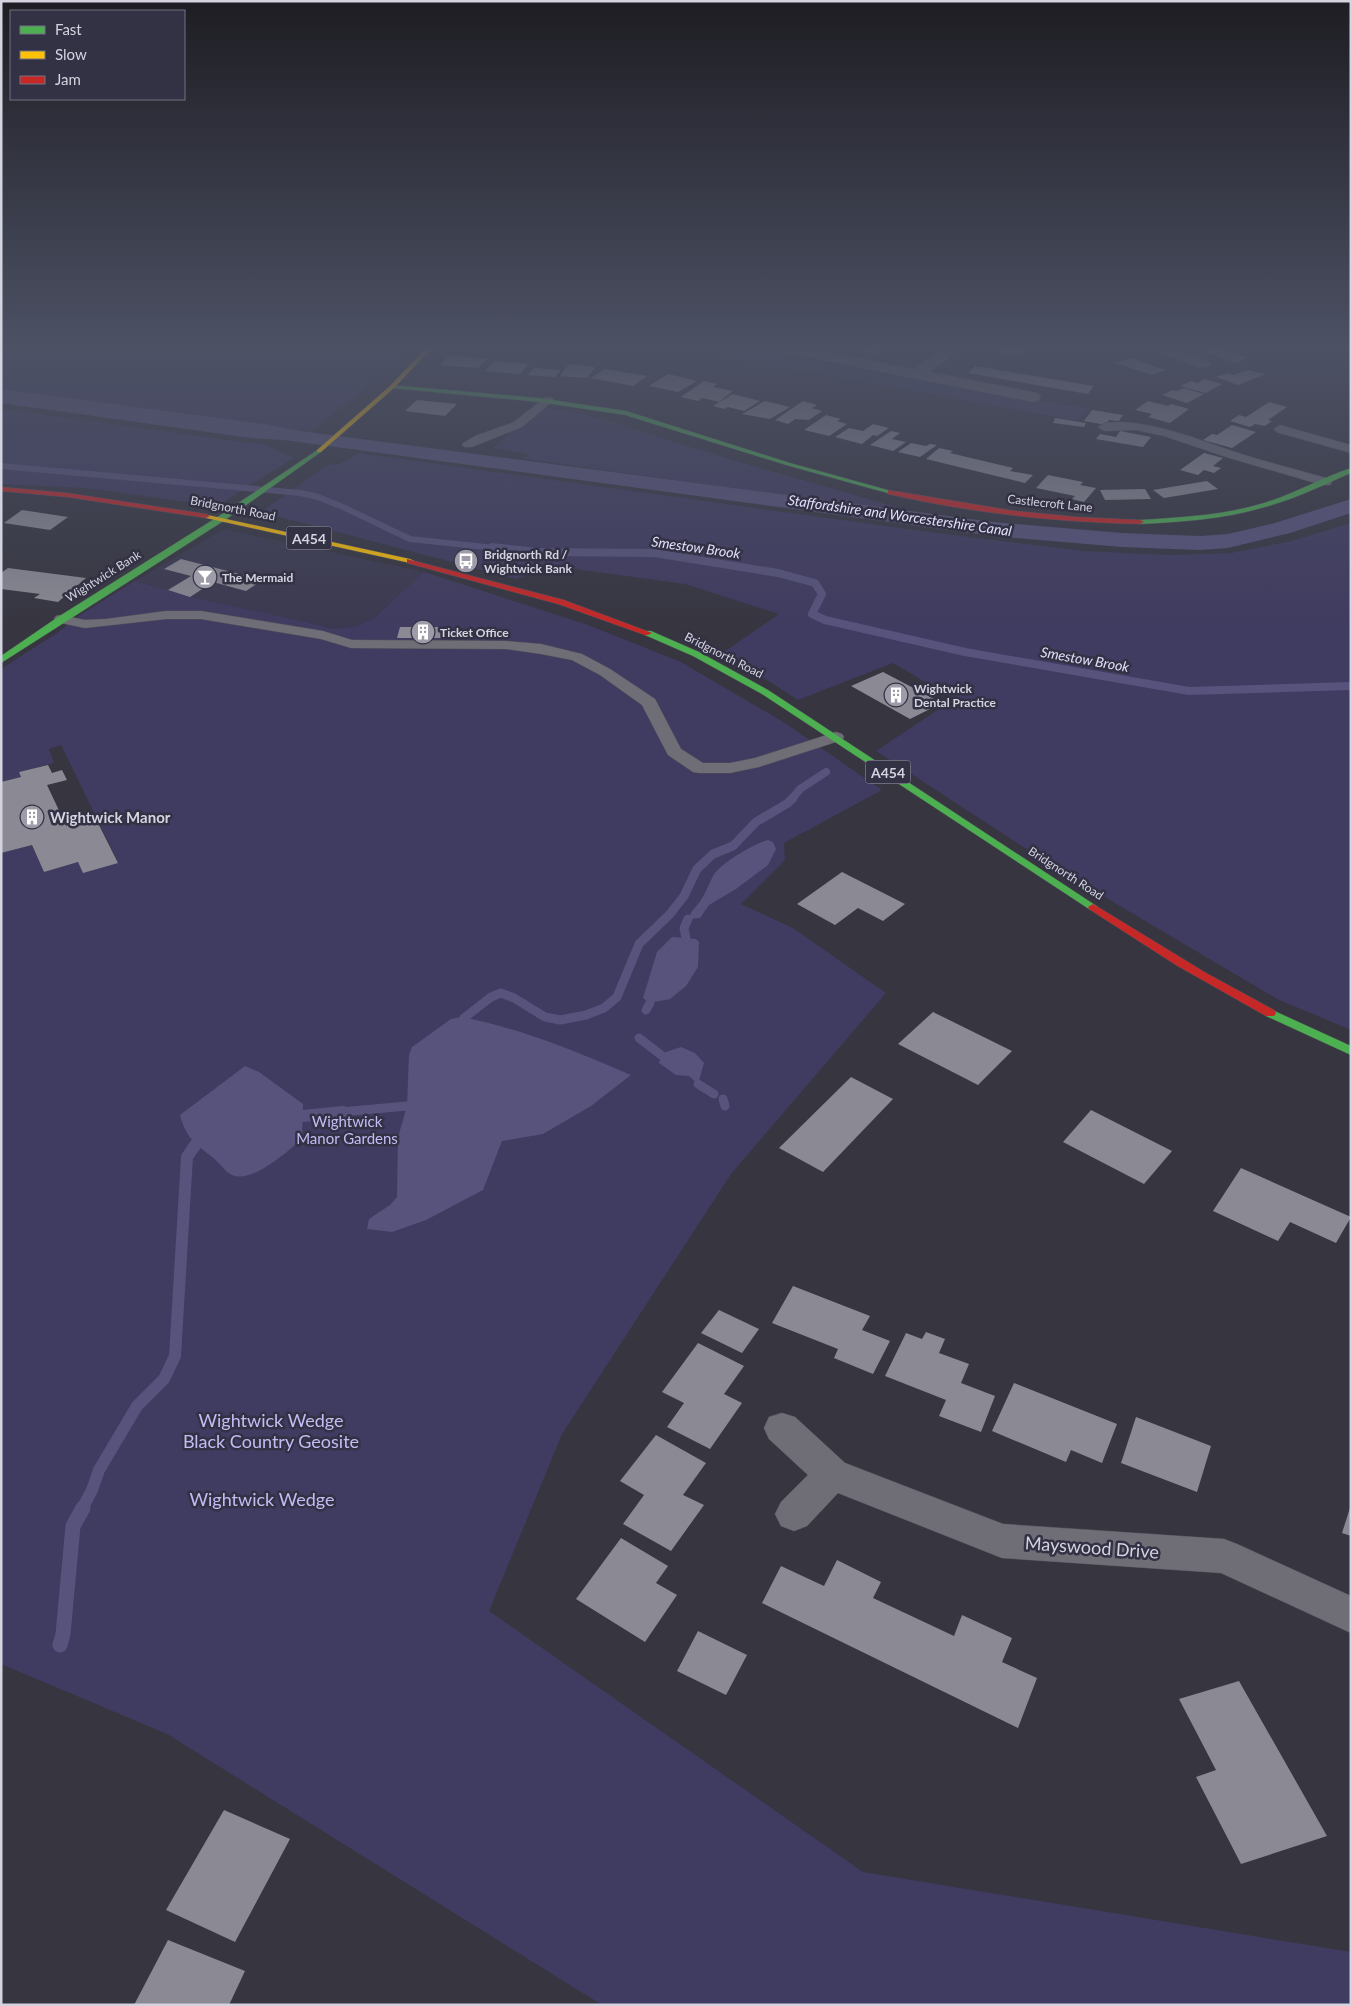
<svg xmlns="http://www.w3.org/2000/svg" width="1352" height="2006" viewBox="0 0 1352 2006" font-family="Lato,sans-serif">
<rect width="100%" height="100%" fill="#363540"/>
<!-- built -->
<polygon fill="#3b3950" points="224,529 424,572 374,618 357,626 334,629 280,616 200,599 135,581"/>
<!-- green -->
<g fill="#403b60">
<polygon points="1,349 407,349 383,374 309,433 264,424 1,389"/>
<polygon points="671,349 766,349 1040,401 1089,408 1078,421 693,351"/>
<polygon points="533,406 585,414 739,462 921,514 524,459 528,454 494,448 514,429"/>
<polygon points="1,409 266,445 294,458 217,506 85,488 1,484"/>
<polygon points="358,453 929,532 1083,551 1170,555 1231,553 1292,541 1351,523 1351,1030 1277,999 1054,867 876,751 954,699 893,663 798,700 724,652 779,614 685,584 546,565 517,579 261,512 327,465 340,464"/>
<polygon points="424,572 588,625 681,662 785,723 882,790 784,843 785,860 741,904 793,928 886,993 731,1174 562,1434 489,1611 863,1872 1351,1952 1351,2005 602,2005 167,1734 1,1664 1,853 32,845 44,872 78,862 83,872 118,862 61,745 49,749 54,763 19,772 21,777 1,782 1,669 57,633 82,614 135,581 200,599 280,616 334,629 357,626 374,618"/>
</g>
<!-- water -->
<g fill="#58537c">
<polygon points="1,389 264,424 309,433 306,441 251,438 1,403"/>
<path d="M 768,840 L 773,842 L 776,849 L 768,865 L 736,889 L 709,905 L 700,918 L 688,919 C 691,911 696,907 701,900 C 706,892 709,884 713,876 C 719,864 755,843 768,840 Z"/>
<polygon points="672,937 696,939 699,942 698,967 686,986 670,999 650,1003 643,998 657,952"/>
<path d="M 461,1017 C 520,1028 575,1051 631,1075 L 591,1106 L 543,1134 L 502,1141 L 483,1190 L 426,1220 L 392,1232 L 367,1229 L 369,1219 L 390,1205 L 397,1197 L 398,1137 L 407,1106 L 409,1055 L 412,1047 L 451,1019 Z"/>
<polygon points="681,1047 695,1053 704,1063 698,1084 689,1076 676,1075 659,1063 663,1053"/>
<path d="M 245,1066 L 259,1072 L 303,1104 L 302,1139 C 288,1151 252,1184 232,1175 C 225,1172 219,1162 212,1157 C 195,1144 185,1136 180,1115 Z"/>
</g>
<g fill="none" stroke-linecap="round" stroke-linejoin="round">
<!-- stream-far4 -->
<polyline stroke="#58537c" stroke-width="6" points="1,466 301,493 318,497 343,507 410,539 504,549"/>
<!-- stream-far3 -->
<g stroke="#58537c" stroke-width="8">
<polyline points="492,547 537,552 654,553 778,573 815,583 822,594 812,614 825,620 965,652 1189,691 1351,686"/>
<polyline points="792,799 800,789 826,772"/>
</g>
<!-- stream-far2 -->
<g stroke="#58537c" stroke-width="9">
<polyline points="686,939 684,928 688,919"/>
<polyline points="646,1010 650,1003"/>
<polyline points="464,1018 491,997 501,993 514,998 545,1017 560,1020 586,1015 604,1008 617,997 639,944 670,914 684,896 697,869 713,854 733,846 756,822 788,803 793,798"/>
<polyline points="639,1038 661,1055"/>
<polyline points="698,1084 714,1094"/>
<polyline points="723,1099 725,1106"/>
<polyline points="330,1113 407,1106"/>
</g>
<!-- stream-far1 -->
<g stroke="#58537c" stroke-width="12">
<polyline points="303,1116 343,1112"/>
<polyline points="82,1509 92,1490 99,1470 137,1406 164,1379 175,1356 187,1157 196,1144"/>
</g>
<!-- stream -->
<polyline stroke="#58537c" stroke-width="15" points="60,1645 63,1634 73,1526 83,1508"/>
<!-- canal -->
<polygon fill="#58537c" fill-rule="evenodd" points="262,426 993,522 1122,533 1200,536 1228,534 1275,523 1351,499 1351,513 1290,533 1228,548 1200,550 1122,547 993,536 255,436 252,432 255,428"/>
</g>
<!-- building -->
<g fill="#8b8a94">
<polygon points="853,349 881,349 874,354"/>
<polygon points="991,349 1028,349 1013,356"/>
<polygon points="1198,349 1221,349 1248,358 1236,363"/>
<polygon points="450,355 487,359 478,368 440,365"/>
<polygon points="1130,358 1165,370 1152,375 1116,363"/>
<polygon points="494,361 529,364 520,374 485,371"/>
<polygon points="569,364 595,367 587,378 560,376"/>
<polygon points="975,366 1094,386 1088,394 968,373"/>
<polygon points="534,368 561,370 555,377 527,375"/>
<polygon points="605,369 647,376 633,386 591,378"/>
<polygon points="1248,370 1266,374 1238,385 1216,377 1227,373 1234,375"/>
<polygon points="668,374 697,381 678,392 649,386"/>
<polygon points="1205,379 1222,384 1206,393 1180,386 1191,381 1198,383"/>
<polygon points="704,381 717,384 713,387 733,391 719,402 702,398 698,401 681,397"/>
<polygon points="1184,388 1204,394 1187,403 1162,395 1173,390 1177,391"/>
<polygon points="733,394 760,401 744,411 728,407 724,409 713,406"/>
<polygon points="417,400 457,404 445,416 405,411"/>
<polygon points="765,401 790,407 770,419 742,414"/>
<polygon points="803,401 817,405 812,408 822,411 809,420 795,419 788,424 775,420"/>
<polygon points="1148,401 1168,406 1171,404 1189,409 1170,423 1148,417 1152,414 1135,410"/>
<polygon points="1269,402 1287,407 1268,420 1272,421 1265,426 1255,424 1250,427 1230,421 1239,415 1246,417"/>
<polygon points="1092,410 1123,415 1119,421 1109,420 1106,425 1084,421"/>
<polygon points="826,415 841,419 837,421 847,424 829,436 804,430"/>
<polygon points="1055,418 1086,423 1084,427 1053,423"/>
<polygon points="873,424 889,428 877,436 873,435 862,444 835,437 849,428 863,431"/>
<polygon points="1232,425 1256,432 1232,448 1203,440 1212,434 1217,435"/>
<polygon points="891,431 900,433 892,439 906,442 893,451 870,445"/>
<polygon points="1120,431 1151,437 1143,447 1096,439 1100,434 1116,437"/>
<polygon points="911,443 926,446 930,444 937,445 920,457 898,452"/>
<polygon points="939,448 953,451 950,453 1013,468 1010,471 1033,475 1025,483 926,459"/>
<polygon points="1204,453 1223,458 1213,466 1221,468 1214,473 1204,470 1198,475 1180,470"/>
<polygon points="1048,475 1083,482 1080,485 1096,488 1084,502 1072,499 1075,496 1036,488"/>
<polygon points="1207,481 1218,489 1164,498 1153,490"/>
<polygon points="1145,489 1151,499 1105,500 1100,490"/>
<polygon points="22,510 68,517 50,530 4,523"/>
<polygon points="181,559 263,580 246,591 213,582 190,597 168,590 191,576 164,569"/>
<polygon points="8,568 86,578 58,602 34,598 40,594 1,589 1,573"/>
<polygon points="400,627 449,627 447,638 397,638"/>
<polygon points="883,672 942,703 910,719 851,686"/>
<polygon points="48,765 52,773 62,770 67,780 47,785 64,821 93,813 118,863 83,873 78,862 44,872 32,845 1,853 1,782 21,777 19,772"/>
<polygon points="842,872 905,904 883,921 858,908 835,925 797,904"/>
<polygon points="933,1012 1012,1051 978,1085 898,1044"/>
<polygon points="851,1077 893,1099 823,1172 779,1148"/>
<polygon points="1091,1110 1172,1151 1144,1184 1063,1142"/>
<polygon points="1241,1168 1351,1217 1336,1243 1290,1222 1278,1241 1213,1211"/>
<polygon points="793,1286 870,1316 862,1330 890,1341 873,1374 834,1358 838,1349 772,1323"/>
<polygon points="719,1310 759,1329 742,1353 701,1333"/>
<polygon points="926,1332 945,1339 939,1353 969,1364 961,1383 995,1396 981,1432 939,1416 946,1400 885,1376 906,1333 922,1339"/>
<polygon points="698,1343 744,1366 724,1394 742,1403 710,1449 667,1427 684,1403 662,1392"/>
<polygon points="1014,1383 1117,1424 1102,1463 1071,1450 1066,1462 992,1431"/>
<polygon points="1136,1417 1211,1446 1197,1492 1121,1463"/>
<polygon points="656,1435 706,1463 683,1495 704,1505 671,1551 623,1524 644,1495 620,1481"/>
<polygon points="1350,1508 1351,1508 1351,1536 1342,1533"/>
<polygon points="621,1538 668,1566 656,1583 677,1595 645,1642 576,1599"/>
<polygon points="837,1560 881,1582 873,1598 954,1636 962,1615 1012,1638 1002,1662 1037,1678 1018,1728 762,1603 781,1566 824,1586"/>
<polygon points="698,1631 747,1655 726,1695 677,1671"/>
<polygon points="1239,1681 1327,1836 1241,1864 1196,1777 1216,1770 1179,1699"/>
<polygon points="224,1810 290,1839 235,1942 166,1910"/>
<polygon points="168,1940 245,1971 229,2005 134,2005"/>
</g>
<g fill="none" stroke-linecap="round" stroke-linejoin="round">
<!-- lane casing -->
<g stroke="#52525b" stroke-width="1">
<g id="lane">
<polygon points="548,397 552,398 554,400 552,402 522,427 472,447 464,447 462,444 475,436 514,422 544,398"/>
<path d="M 1120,422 C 1161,424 1197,439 1235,452 C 1266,462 1299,470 1330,479 L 1332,482 L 1330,485 L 1322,485 L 1226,457 L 1164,436 L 1136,430 L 1104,431 L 1098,427 L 1104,423 Z"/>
<polygon points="1280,425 1351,445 1351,453 1276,432 1274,429"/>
<polygon points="166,611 201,611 323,631 352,640 506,641 541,644 582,654 610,669 655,699 681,749 703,763 730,763 755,758 836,732 842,734 844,737 842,740 759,767 730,773 699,773 693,772 668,755 642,705 600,675 572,660 541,654 506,649 351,648 321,639 201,619 166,619 85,628 56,622 54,619 56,616 61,615 85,620 106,619"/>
</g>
</g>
<!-- street casing -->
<g stroke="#52525b" stroke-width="1">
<g id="street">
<polygon points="780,349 810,349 914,369 943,349 960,349 930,372 1033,392 1039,394 1041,397 1039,400 1033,402 787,353 782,352"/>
<polygon points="1155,349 1176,349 1208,361 1211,364 1208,367 1198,367 1157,352"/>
<polygon points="782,1413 795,1417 845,1463 1003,1524 1224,1539 1237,1544 1351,1596 1351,1633 1221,1573 1002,1558 838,1493 807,1526 794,1531 781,1526 775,1514 781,1502 808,1475 769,1439 764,1428 769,1417"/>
</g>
</g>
<!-- fast casing -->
<g stroke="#52525b" stroke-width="1">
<g id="fast">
<polygon points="392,385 539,398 626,411 790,463 895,492 891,494 786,465 625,415 539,402 390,388 389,387"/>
<polygon points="319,449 322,451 321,452 225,520 1,663 1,656 58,617 219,516"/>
<path d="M 1351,468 L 1351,473 C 1323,485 1295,499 1265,507 C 1225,519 1182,522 1140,524 L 1136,522 L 1140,520 C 1185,517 1230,515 1273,500 C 1299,491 1324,477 1351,468 Z"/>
<polygon points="645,631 651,631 699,652 768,690 1098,907 1093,910 1089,909 762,694 693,656 645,635"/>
<polygon points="1270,1009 1351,1046 1351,1055 1266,1016 1264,1013 1266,1010"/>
</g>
</g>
<!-- slow casing -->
<g stroke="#52525b" stroke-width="1">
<g id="slow">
<polygon points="425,349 431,349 394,388 321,452 317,452 317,450 390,386"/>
<polygon points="203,514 410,559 414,561 410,563 206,518 202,516"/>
</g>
</g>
<!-- jam casing -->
<g stroke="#52525b" stroke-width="1">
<g id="jam">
<polygon points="1,487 67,493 206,514 210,516 206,518 67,497 1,491"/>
<path d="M 888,490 L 1015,511 L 1077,517 L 1140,520 L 1144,522 L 1140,524 C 1056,522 971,513 888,494 Z"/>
<polygon points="407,559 564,600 652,633 648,635 645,635 558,604 407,563"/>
<polygon points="1093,904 1206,973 1274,1010 1276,1013 1274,1016 1266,1016 1176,965 1089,909 1088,907"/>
</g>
</g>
<!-- lane -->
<use href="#lane" fill="#6f6e77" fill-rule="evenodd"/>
<!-- street -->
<use href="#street" fill="#6f6e77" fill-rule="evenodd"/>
<!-- fast -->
<use href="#fast" fill="#4caf50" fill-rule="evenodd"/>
<!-- slow -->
<use href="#slow" fill="#ffc107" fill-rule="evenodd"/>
<!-- jam -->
<use href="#jam" fill="#c62828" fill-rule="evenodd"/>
</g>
<!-- sky -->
<linearGradient id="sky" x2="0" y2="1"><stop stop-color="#1e1d23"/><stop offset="0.55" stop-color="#4c5164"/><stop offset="1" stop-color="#4c5164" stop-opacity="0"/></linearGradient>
<rect width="1352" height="630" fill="url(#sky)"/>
<!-- icons -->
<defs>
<g id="bus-disc" transform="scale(1.25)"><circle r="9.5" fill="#9d9ca8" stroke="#333144"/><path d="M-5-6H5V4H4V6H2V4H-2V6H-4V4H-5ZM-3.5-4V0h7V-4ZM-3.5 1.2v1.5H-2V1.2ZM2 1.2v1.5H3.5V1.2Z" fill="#fff"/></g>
<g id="bar-disc" transform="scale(1.25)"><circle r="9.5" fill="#9d9ca8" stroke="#333144"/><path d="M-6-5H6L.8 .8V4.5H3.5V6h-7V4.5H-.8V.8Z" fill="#fff"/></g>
<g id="building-disc" transform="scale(1.25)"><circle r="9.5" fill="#9d9ca8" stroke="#333144"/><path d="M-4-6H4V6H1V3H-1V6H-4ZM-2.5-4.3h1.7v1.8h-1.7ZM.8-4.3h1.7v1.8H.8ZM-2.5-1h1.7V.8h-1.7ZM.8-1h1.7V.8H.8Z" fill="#fff"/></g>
</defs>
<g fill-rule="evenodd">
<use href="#bus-disc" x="466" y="561"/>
<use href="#bar-disc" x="205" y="577"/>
<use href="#building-disc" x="423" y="632"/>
<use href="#building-disc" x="896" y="695"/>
<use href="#building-disc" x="32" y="817"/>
</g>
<g text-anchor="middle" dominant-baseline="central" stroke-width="5" stroke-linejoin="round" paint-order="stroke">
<!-- far-street labels -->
<g font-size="12" fill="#d4d3e0" stroke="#333144">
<text transform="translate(1050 503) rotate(6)">Castlecroft Lane</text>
<text transform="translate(233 508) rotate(11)">Bridgnorth Road</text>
<text transform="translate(103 576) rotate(-32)">Wightwick Bank</text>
<text transform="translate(724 655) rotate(27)">Bridgnorth Road</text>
<text transform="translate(1066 873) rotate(33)">Bridgnorth Road</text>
</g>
<!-- far-poi labels -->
<g font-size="12" font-weight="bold" fill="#d4d3e0" stroke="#333144" text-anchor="start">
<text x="484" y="554">Bridgnorth Rd /<tspan x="484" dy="14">Wightwick Bank</tspan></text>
<text x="222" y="577">The Mermaid</text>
<text x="440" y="632">Ticket Office</text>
<text x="914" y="688">Wightwick<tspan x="914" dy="14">Dental Practice</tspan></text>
</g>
<!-- far-water labels -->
<g font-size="14" font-style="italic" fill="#e1dffd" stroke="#333144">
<text transform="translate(900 515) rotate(8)">Staffordshire and Worcestershire Canal</text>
<text transform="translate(696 547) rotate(8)">Smestow Brook</text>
<text transform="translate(1085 659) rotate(10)">Smestow Brook</text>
</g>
<!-- shield labels -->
<g fill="#333144" stroke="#a4a2b1" stroke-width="1">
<rect x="286.5" y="526.5" width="45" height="23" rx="4"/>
<rect x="865.5" y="760.5" width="45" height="23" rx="4"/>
</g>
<g font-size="14" font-weight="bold" fill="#d4d3e0">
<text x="309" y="538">A454</text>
<text x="888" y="772">A454</text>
</g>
<!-- poi labels -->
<g font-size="15" font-weight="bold" fill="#d4d3e0" stroke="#333144" text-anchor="start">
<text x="50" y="817">Wightwick Manor</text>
</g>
<!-- park labels -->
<g font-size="15" fill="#c2bcf5" stroke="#333144">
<text x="347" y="1121">Wightwick<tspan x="347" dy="17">Manor Gardens</tspan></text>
</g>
<!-- near-park labels -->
<g font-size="18" fill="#c2bcf5" stroke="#333144">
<text x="271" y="1420">Wightwick Wedge<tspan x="271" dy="21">Black Country Geosite</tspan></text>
<text x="262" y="1499">Wightwick Wedge</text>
</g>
<!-- near-street labels -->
<g font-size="18" fill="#d4d3e0" stroke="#333144">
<text transform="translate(1092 1547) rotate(4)">Mayswood Drive</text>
</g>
</g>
<!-- border -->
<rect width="1352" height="2006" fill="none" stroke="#d4d3e0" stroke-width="5"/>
<!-- legend -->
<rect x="10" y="10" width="175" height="90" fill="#333144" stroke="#737282"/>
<rect x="20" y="26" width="25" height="8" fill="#4caf50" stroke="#737282"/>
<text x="55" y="35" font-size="15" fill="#d4d3e0">Fast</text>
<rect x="20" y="51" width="25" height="8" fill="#ffc107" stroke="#737282"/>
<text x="55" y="60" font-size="15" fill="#d4d3e0">Slow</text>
<rect x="20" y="76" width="25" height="8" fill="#c62828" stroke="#737282"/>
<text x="55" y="85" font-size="15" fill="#d4d3e0">Jam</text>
</svg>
